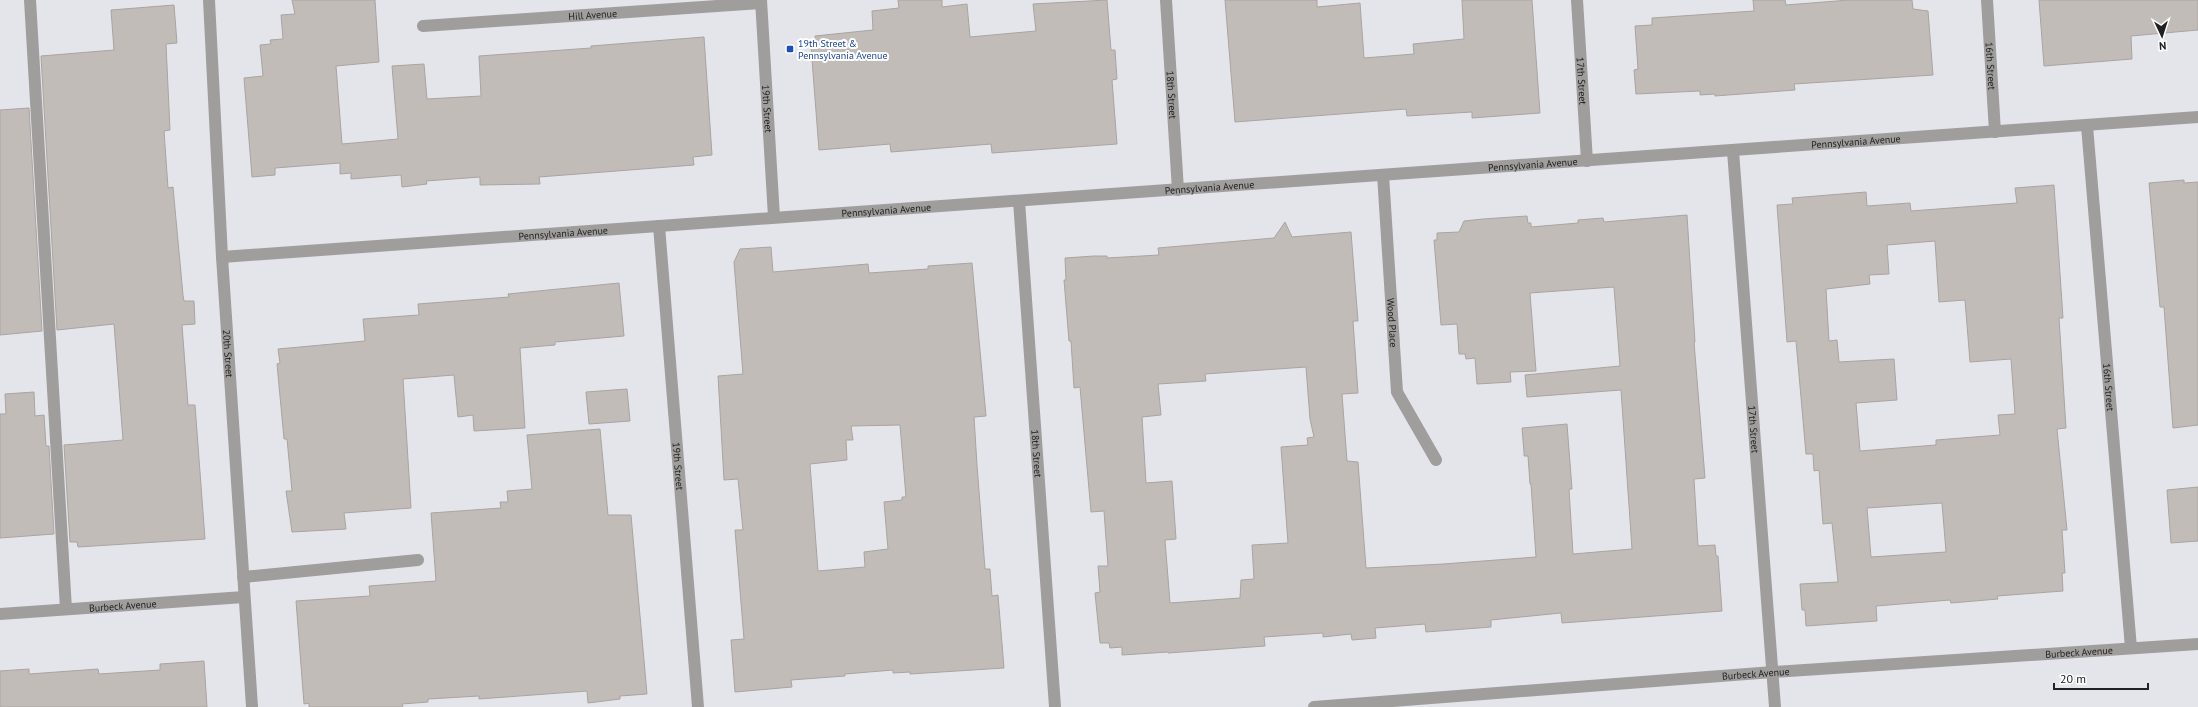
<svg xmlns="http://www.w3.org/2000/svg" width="2198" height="707" viewBox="0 0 2198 707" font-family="'PT Sans',sans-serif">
<rect width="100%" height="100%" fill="#e4e5eb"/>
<!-- building -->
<g fill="#c2bcb9" stroke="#aaa4a1" fill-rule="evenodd">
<polygon points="292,0 375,0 379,62 336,66 342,144 398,139 392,66 424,64 427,99 481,96 479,56 591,48 591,46 704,37 712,155 693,157 694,165 539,177 540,184 480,185 480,177 426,181 427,184 402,187 401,175 351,179 351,173 340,174 340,163 275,168 275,175 252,177 244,78 263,76 260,45 271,44 270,40 283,39 281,15 295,14"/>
<polygon points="898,0 942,0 942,7 967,4 970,37 1036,31 1033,4 1107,0 1111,50 1115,50 1117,79 1112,80 1117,144 992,153 991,144 891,152 890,144 819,150 811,47 816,47 815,36 873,30 872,11 899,8"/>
<polygon points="1225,0 1317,0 1317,7 1360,3 1364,58 1414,54 1413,44 1464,39 1462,0 1532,0 1540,113 1472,118 1472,112 1407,116 1406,109 1235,122"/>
<polygon points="1753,0 1785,0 1786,5 1849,0 1912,0 1913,9 1928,11 1933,75 1794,84 1795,90 1715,96 1715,94 1700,95 1700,91 1636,94 1634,70 1638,69 1635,26 1652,25 1652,18 1754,11"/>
<polygon points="2039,0 2198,0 2198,30 2131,36 2132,59 2044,66"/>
<polygon points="174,5 177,43 166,44 170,130 164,131 168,188 173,187 183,295 184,301 194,301 195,324 182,325 188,405 195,405 205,539 78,547 77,542 70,542 64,445 123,440 114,324 57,330 41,56 114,50 111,10"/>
<polygon points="29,108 42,331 0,335 0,110"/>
<polygon points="2184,180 2184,183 2198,182 2198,425 2173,428 2164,307 2160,307 2149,183"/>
<path d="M 2054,185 L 2063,318 L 2059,318 L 2066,428 L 2057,429 L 2067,530 L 2062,530 L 2065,573 L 2062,573 L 2063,591 L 1997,596 L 1998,599 L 1951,603 L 1950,600 L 1876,606 L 1877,621 L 1806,626 L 1805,610 L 1802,610 L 1800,584 L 1838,582 L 1832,523 L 1823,524 L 1819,470 L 1814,471 L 1813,454 L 1806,454 L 1796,341 L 1787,342 L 1777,205 L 1793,204 L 1792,198 L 1866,192 L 1867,206 L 1910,203 L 1911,211 L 2017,203 L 2015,188 ZM 1935,241 L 1939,302 L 1965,300 L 1970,362 L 2011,359 L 2015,414 L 1998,415 L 2000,435 L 1936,440 L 1936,445 L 1860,451 L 1856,403 L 1897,400 L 1894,359 L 1839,362 L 1837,340 L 1829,341 L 1826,289 L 1870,284 L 1869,275 L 1889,274 L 1887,245 ZM 1942,503 L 1946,552 L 1871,557 L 1867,508 Z"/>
<path d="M 1687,215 L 1695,342 L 1694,342 L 1705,478 L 1694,479 L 1698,546 L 1715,545 L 1716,556 L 1718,556 L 1722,611 L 1562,623 L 1561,613 L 1491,620 L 1491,627 L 1426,632 L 1425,624 L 1375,628 L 1376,638 L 1352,640 L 1351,634 L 1323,637 L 1323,633 L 1264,637 L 1265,646 L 1168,653 L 1168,652 L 1122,655 L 1122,647 L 1110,648 L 1109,643 L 1100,643 L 1095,593 L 1100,592 L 1098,566 L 1108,566 L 1104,511 L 1091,512 L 1080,387 L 1074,388 L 1071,341 L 1069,341 L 1064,280 L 1066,280 L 1065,258 L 1094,256 L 1107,256 L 1107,258 L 1159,255 L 1158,248 L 1274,238 L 1285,222 L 1292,237 L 1351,232 L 1358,321 L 1353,321 L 1358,393 L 1342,394 L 1347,461 L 1358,462 L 1366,568 L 1443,564 L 1536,557 L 1531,484 L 1530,484 L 1528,456 L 1524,456 L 1524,452 L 1522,428 L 1567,424 L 1572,489 L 1569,489 L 1573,554 L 1632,549 L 1621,390 L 1527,397 L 1525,375 L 1620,366 L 1614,287 L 1530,293 L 1536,371 L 1510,372 L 1511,382 L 1477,384 L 1475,358 L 1466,359 L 1465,354 L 1459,354 L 1457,324 L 1441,325 L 1434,240 L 1437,240 L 1437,233 L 1459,232 L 1464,221 L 1483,219 L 1527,216 L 1528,223 L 1531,223 L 1531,227 L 1578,223 L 1578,220 L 1603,218 L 1604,222 ZM 1306,367 L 1310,419 L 1314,437 L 1307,438 L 1308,445 L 1281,447 L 1288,543 L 1252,545 L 1254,579 L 1241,580 L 1240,598 L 1170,603 L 1165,540 L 1176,539 L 1172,481 L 1146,483 L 1142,417 L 1161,415 L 1158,384 L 1206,381 L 1205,374 Z"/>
<path d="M 771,247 L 773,272 L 868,264 L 869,273 L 928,269 L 928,266 L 972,263 L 986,416 L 974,417 L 977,465 L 985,569 L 990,569 L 992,596 L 998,595 L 1004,668 L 910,674 L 910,672 L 893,673 L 893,670 L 845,674 L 845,676 L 791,680 L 792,687 L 735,692 L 731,640 L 744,639 L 735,530 L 743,530 L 738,479 L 724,480 L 718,376 L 743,374 L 734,262 L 740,249 ZM 900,425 L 906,497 L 902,497 L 902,500 L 884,502 L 888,549 L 864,552 L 865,567 L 818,571 L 810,464 L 847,460 L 846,440 L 853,440 L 851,426 Z"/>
<polygon points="619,283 624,336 555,342 555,345 520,348 525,428 474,431 473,415 458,417 454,375 403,379 411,508 344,513 346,529 292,532 286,491 292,491 287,439 284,439 277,364 280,363 278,349 365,341 363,319 419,315 418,304 509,297 508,294"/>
<polygon points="627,389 630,421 589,424 586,392"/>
<polygon points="34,392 35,416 44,415 46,446 49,446 54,534 0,538 0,414 6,414 5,394"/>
<polygon points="600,429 608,515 631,515 647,694 620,696 620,699 588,703 587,691 479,699 479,696 428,699 428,702 402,704 403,707 309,707 309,703 304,704 296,601 370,596 369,586 436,581 431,513 501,508 500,502 508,502 507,491 532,489 527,435"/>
<polygon points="2198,487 2198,541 2171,543 2167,490"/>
<polygon points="204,661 207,707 0,707 0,671 29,669 29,674 98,669 99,674 160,670 160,664"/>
</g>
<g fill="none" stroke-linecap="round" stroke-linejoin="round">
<!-- minor -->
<g stroke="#a09e9c" stroke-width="12">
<polyline points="30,0 66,609"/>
<path id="s1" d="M 209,0 L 222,257 L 252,707"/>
<path id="s2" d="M 761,0 L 774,217"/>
<path id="s3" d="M 1166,0 L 1178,190"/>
<path id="s4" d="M 1577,0 L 1587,161"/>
<path id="s5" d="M 1987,0 L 1995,132"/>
<path id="s6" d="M 423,26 L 761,3"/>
<path id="s7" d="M 2087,126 L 2131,648"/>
<path id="s8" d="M 1733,151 L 1775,707"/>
<path id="s9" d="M 1383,175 L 1397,392 L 1436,460"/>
<path id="s10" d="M 1019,201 L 1055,707"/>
<path id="s11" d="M 659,226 L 698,707"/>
<path id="s12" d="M 222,257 L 2198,117"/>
<polyline points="243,577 418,560"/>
<path id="s13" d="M 0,614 L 244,597"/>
<path id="s14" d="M 1314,707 L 1773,672 L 2198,644"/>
</g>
</g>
<!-- markers -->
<rect fill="#1a4fb4" stroke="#fff" stroke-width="1.5" x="786" y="45" width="8" height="8" rx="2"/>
<g text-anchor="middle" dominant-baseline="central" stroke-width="4" stroke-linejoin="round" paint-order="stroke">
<!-- street labels -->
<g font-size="10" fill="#212123" stroke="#fff">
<text stroke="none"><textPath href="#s6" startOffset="170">Hill Avenue</textPath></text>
<text stroke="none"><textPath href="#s5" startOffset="66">16th Street</textPath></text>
<text stroke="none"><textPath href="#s4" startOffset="81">17th Street</textPath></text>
<text stroke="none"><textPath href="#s3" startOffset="95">18th Street</textPath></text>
<text stroke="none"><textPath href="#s2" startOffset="109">19th Street</textPath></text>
<text stroke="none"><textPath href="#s12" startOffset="1638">Pennsylvania Avenue</textPath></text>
<text stroke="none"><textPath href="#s12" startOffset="1314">Pennsylvania Avenue</textPath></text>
<text stroke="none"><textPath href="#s12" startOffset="990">Pennsylvania Avenue</textPath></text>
<text stroke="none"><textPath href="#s12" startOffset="666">Pennsylvania Avenue</textPath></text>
<text stroke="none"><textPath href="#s12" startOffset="342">Pennsylvania Avenue</textPath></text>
<text stroke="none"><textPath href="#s9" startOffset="148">Wood Place</textPath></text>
<text stroke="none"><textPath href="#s1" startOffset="354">20th Street</textPath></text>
<text stroke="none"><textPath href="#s7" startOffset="262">16th Street</textPath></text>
<text stroke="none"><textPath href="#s8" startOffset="279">17th Street</textPath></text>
<text stroke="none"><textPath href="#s10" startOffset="253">18th Street</textPath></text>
<text stroke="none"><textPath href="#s11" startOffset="241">19th Street</textPath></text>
<text stroke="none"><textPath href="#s13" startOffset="123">Burbeck Avenue</textPath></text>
<text stroke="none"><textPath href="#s14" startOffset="767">Burbeck Avenue</textPath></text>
<text stroke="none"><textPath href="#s14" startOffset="443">Burbeck Avenue</textPath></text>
</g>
<!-- transit labels -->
<g font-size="10" fill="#164399" stroke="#fff" text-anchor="start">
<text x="798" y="43">19th Street &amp;<tspan x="798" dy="12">Pennsylvania Avenue</tspan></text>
</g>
</g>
<!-- north arrow -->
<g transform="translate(2162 36) rotate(176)" stroke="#ffffff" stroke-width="3" paint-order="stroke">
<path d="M0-3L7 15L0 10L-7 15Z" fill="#212123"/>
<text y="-6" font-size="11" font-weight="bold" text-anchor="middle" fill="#212123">N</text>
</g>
<!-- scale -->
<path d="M2054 683v6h94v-6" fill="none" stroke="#212123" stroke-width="2"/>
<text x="2060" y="683" font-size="12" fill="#212123" stroke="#ffffff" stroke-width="3" paint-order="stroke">20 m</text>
</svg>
